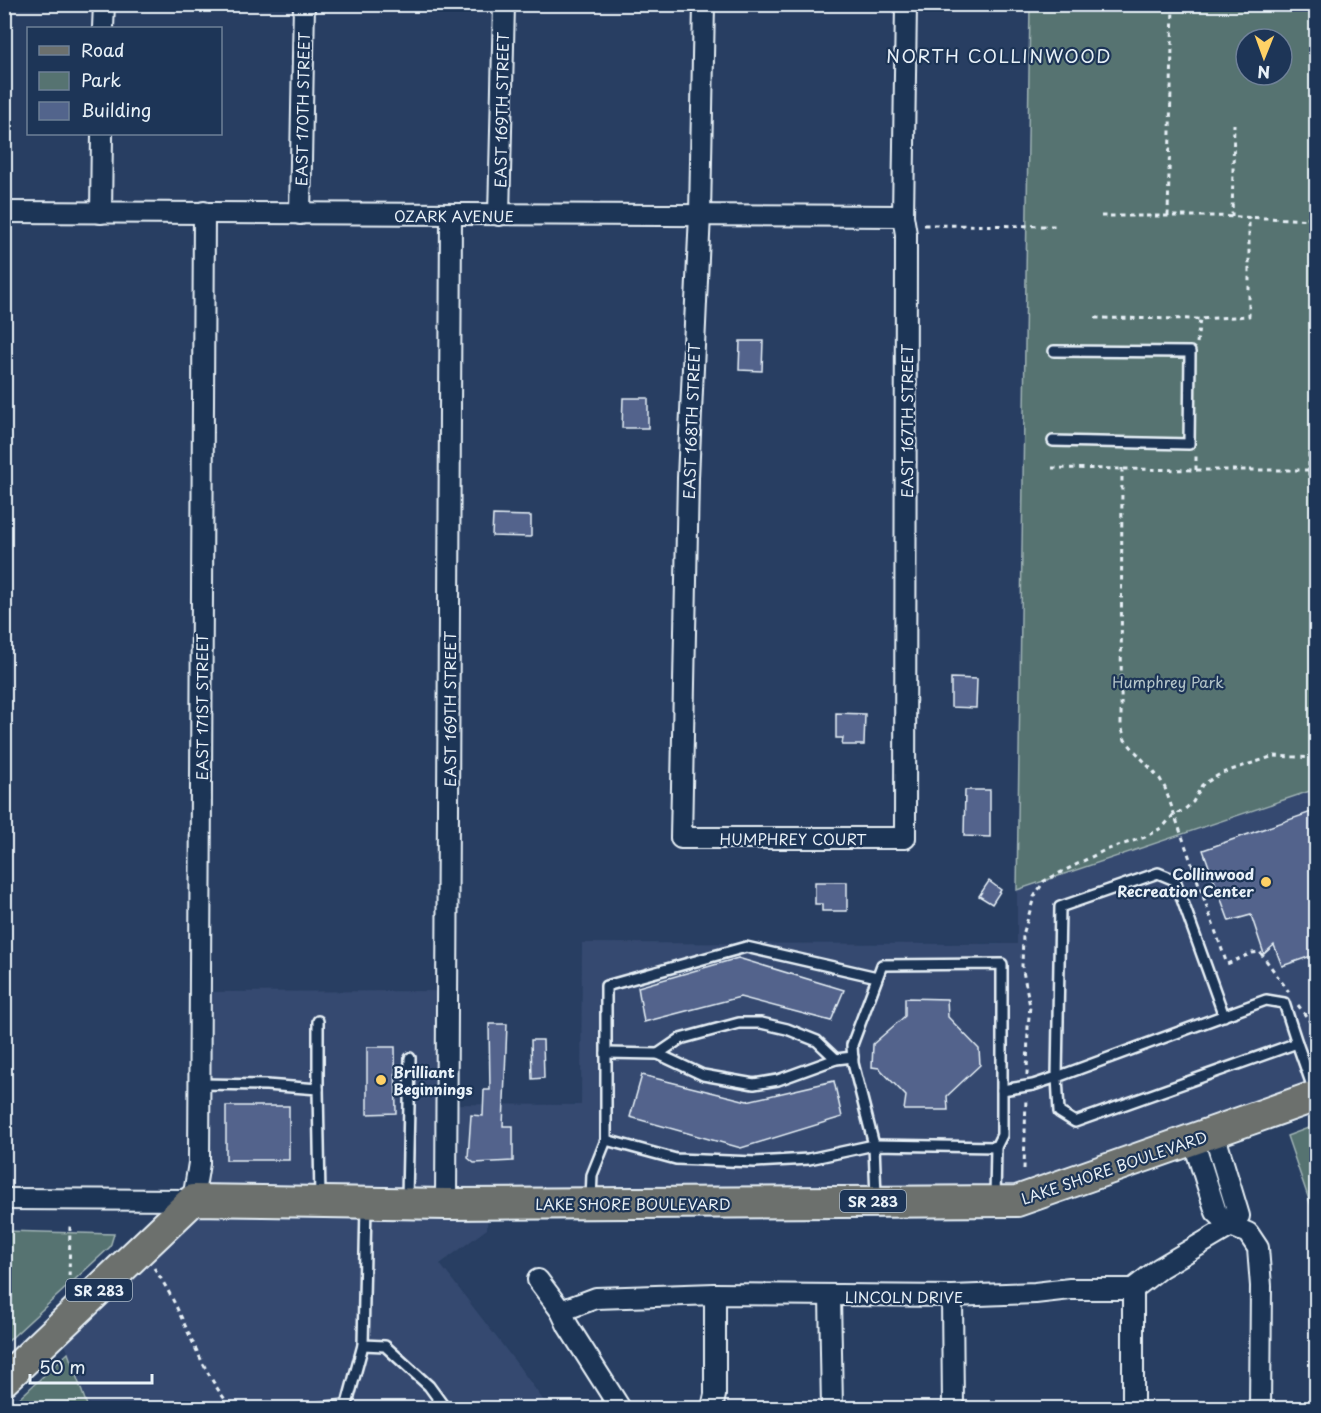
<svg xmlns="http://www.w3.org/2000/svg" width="1321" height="1413" viewBox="0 0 1321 1413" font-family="'Playpen Sans',sans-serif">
<rect width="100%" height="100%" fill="#283e62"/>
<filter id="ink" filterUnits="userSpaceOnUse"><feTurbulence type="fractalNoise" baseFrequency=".0167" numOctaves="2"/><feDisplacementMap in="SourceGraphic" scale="12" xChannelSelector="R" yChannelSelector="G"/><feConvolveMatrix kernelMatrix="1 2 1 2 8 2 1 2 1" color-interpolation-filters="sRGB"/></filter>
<g filter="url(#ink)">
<!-- built -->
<polygon fill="#35496f" points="1316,790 1316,1096 1017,1201 488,1204 487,1229 440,1264 517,1364 549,1408 90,1408 59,1329 193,1200 200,992 447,991 447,1104 581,1105 582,943 1017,944 1017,890"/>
<!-- green -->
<g fill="#567371" stroke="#9fb2b4" stroke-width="1.5" fill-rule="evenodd">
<path d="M 1030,5 L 1316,5 L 1316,789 L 1017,890 ZM 1246,39 L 1282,39 L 1282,75 L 1246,75 Z"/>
<polygon points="1316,1125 1316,1220 1287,1136"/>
<polygon points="5,1231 114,1234 110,1247 5,1344"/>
<polygon points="68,1353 88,1408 9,1408"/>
</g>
<!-- building -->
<g fill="#52648c" stroke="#e8f1f8" stroke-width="1.5">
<polygon points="740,341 763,341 762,371 739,370"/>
<polygon points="623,398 648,398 648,428 622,428"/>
<polygon points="493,515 531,516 531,537 492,536"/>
<polygon points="951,678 977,679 976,708 951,707"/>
<polygon points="836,713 865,714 864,745 842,745 843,738 836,738"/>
<polygon points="965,790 990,790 990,837 964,836"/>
<polygon points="1317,810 1317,954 1282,966 1274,945 1264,954 1251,915 1229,921 1203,850"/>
<polygon points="989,881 1001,890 992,904 979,896"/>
<polygon points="815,882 847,882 847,911 822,911 822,904 815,904"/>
<polygon points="738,958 844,990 831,1021 740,997 644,1022 638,987"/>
<polygon points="905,998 947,999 948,1017 979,1049 980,1065 947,1096 948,1110 904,1110 906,1096 879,1068 872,1067 873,1044 905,1016"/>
<polygon points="489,1024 507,1024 503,1126 513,1126 513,1161 474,1163 468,1158 471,1115 483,1116 484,1090 490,1090"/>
<polygon points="531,1040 543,1040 544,1078 532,1079"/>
<polygon points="367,1047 395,1047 396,1113 367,1114"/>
<polygon points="642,1075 747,1101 834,1081 842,1117 741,1148 630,1117"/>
<rect x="226" y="1106" width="63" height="54"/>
</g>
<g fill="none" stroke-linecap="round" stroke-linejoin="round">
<!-- service casing -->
<g stroke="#e8f1f8" stroke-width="14">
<g id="service">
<polyline points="1053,441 1189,444 1190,352 1054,351"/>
<polyline points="1297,1043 1314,1091"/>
<polyline points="606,1053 658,1054 703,1075 754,1084 778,1080 836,1059 853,1057"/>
<polyline points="658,1054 680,1039 739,1023 761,1023 787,1029 817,1041 836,1059"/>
<polyline points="200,1084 266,1085 318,1089 320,1197"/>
<polyline points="318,1089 318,1021"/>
<polyline points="1002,1090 1033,1085 1057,1077 1266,1000 1284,1003 1297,1043 1075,1122 1059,1112 1057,1077 1060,907 1158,873 1175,880 1224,1016"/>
<polyline points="606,1140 676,1159 755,1162 809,1159 874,1145 996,1147"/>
<polyline points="876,1197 874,1145 853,1063 852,1045 882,965 1002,964 1002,1135 996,1147 995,1198"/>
<polyline points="407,1198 410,1058"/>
<polyline points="591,1199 592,1175 606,1140 606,986 746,947 877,977"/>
<polyline points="363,1345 385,1346 429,1386 445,1408"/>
<polyline points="317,1408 346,1405"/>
<polyline points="346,1408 363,1345 366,1206"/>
</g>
</g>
<!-- minor casing -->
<g stroke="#e8f1f8" stroke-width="24">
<g id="minor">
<polyline points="704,4 700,214 688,478 681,838 905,838 906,234 903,216 906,4"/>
<polyline points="103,28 104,4"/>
<polyline points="4,212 903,216"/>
<polyline points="101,213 102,134"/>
<polyline points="300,214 304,4"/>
<polyline points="499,215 504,4"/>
<polyline points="1193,1140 1216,1212 1231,1226 1248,1233 1258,1248 1261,1286 1260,1408"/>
<polyline points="4,1199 193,1200 199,1163 204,212"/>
<polyline points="446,1204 451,215"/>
<polyline points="538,1280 561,1311 568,1326 620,1408"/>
<polyline points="830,1296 832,1408"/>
<polyline points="952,1296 953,1408"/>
<polyline points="561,1311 596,1298 715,1294 952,1296 1035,1293 1070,1289 1133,1289 1160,1268 1231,1226 1239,1216 1214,1133"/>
<polyline points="712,1408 715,1395 715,1294"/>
<polyline points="1133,1408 1133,1289"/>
</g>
</g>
<!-- primary casing -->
<g stroke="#e8f1f8" stroke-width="34">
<polyline id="primary" points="4,1380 193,1200 446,1204 1017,1201 1316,1096"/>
</g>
<!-- path -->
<g stroke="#e8f1f8" stroke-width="3" stroke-dasharray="4.5 4.5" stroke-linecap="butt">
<polyline points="1101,216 1214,216 1316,220"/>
<polyline points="1168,216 1173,4"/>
<polyline points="1232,217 1234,124"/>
<polyline points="1307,218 1316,216"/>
<polyline points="924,225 1056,226"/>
<polyline points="1095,318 1200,319"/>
<polyline points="1197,343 1200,319 1249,316 1249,217"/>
<polyline points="1316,451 1309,451 1309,479 1316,479"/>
<polyline points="1052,468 1196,470 1196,455"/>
<polyline points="1122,468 1121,725 1125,740 1160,779 1165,788 1227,964 1252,953 1260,952 1289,992"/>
<polyline points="1196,470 1309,470"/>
<polyline points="1298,1005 1316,1030"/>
<polyline points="1027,1075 1028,1027 1030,1006 1022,966 1023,935 1034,897 1044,881 1103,851 1145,837 1163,827 1174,814 1183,811 1193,802 1202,785 1222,773 1274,756 1316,758"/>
<polyline points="1024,1169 1026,1097"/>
<path d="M 154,1268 C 185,1312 196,1366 232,1408"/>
<polyline points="69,1285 70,1224"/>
</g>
<!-- service -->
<use href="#service" stroke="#1d3557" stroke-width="9"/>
<!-- minor -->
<use href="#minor" stroke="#1d3557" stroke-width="20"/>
<!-- primary -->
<use href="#primary" stroke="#6c706d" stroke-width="30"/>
</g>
</g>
<!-- markers -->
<g fill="#ffd166" stroke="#1d3557" stroke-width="2">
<circle cx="1266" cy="882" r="6"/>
<circle cx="381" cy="1080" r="6"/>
</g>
<g text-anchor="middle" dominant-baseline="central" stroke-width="4.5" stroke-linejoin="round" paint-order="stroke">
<!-- shield labels -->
<g fill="#1d3557" stroke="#abb9c8" stroke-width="1.5">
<rect x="840" y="1190" width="66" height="22" rx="4.5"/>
<rect x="66" y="1279" width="66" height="22" rx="4.5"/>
</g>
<g font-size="14" font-weight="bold" fill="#e8f1f8">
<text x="873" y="1201">SR 283</text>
<text x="99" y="1290">SR 283</text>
</g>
<!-- street labels -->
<g font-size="15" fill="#e8f1f8" stroke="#1d3557">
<text transform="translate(302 109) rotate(-89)">EAST 170TH STREET</text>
<text transform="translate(501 110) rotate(-89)">EAST 169TH STREET</text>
<text x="454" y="215">OZARK AVENUE</text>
<text transform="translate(691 421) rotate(-88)">EAST 168TH STREET</text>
<text transform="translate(906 421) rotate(-90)">EAST 167TH STREET</text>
<text transform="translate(201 707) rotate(-90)">EAST 171ST STREET</text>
<text transform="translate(449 709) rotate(-90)">EAST 169TH STREET</text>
<text x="793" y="838">HUMPHREY COURT</text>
<text transform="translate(1114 1167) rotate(-19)">LAKE SHORE BOULEVARD</text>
<text x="633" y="1203">LAKE SHORE BOULEVARD</text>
<text x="904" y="1296">LINCOLN DRIVE</text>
</g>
<!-- park labels -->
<g font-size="15" fill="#b5c5c9" stroke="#1d3557">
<text x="1168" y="681">Humphrey Park</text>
</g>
<!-- poi labels -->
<g font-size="15" font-weight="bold" fill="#e8f1f8" stroke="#1d3557" text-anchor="end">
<text x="1254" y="873">Collinwood<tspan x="1254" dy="17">Recreation Center</tspan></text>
<text x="393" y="1071" text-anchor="start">Brilliant<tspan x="393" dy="17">Beginnings</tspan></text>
</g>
<!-- quarter labels -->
<g font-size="18" letter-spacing="1.5" fill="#e8f1f8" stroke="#1d3557">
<text x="999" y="55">NORTH COLLINWOOD</text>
</g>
</g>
<!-- margin -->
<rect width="1321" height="1413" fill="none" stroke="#1d3557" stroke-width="24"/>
<rect x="12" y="12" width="1297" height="1389" fill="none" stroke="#e8f1f8" stroke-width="2" filter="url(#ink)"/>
<!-- legend -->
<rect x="27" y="27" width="195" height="108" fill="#1d3557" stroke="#6e8097" stroke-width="1.5"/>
<rect x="39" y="46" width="30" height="9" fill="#6c706d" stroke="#6e8097" stroke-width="1.5"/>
<text x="81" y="57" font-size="18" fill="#e8f1f8">Road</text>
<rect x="39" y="72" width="30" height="18" fill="#567371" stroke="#6e8097" stroke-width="1.5"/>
<text x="81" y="87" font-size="18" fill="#e8f1f8">Park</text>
<rect x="39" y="102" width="30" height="18" fill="#52648c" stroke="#6e8097" stroke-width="1.5"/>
<text x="81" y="117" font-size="18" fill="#e8f1f8">Building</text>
<!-- north arrow -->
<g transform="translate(1264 57) rotate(181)"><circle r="28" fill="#1d3557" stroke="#6e8097" stroke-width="1.5"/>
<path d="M0-4.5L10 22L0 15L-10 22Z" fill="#ffd166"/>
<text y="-9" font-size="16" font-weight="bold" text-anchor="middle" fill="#e8f1f8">N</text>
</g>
<!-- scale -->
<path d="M30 1374v9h122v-9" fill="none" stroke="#e8f1f8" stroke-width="3"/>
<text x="39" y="1374" font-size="18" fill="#e8f1f8" stroke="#1d3557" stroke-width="4.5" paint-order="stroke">50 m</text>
</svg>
